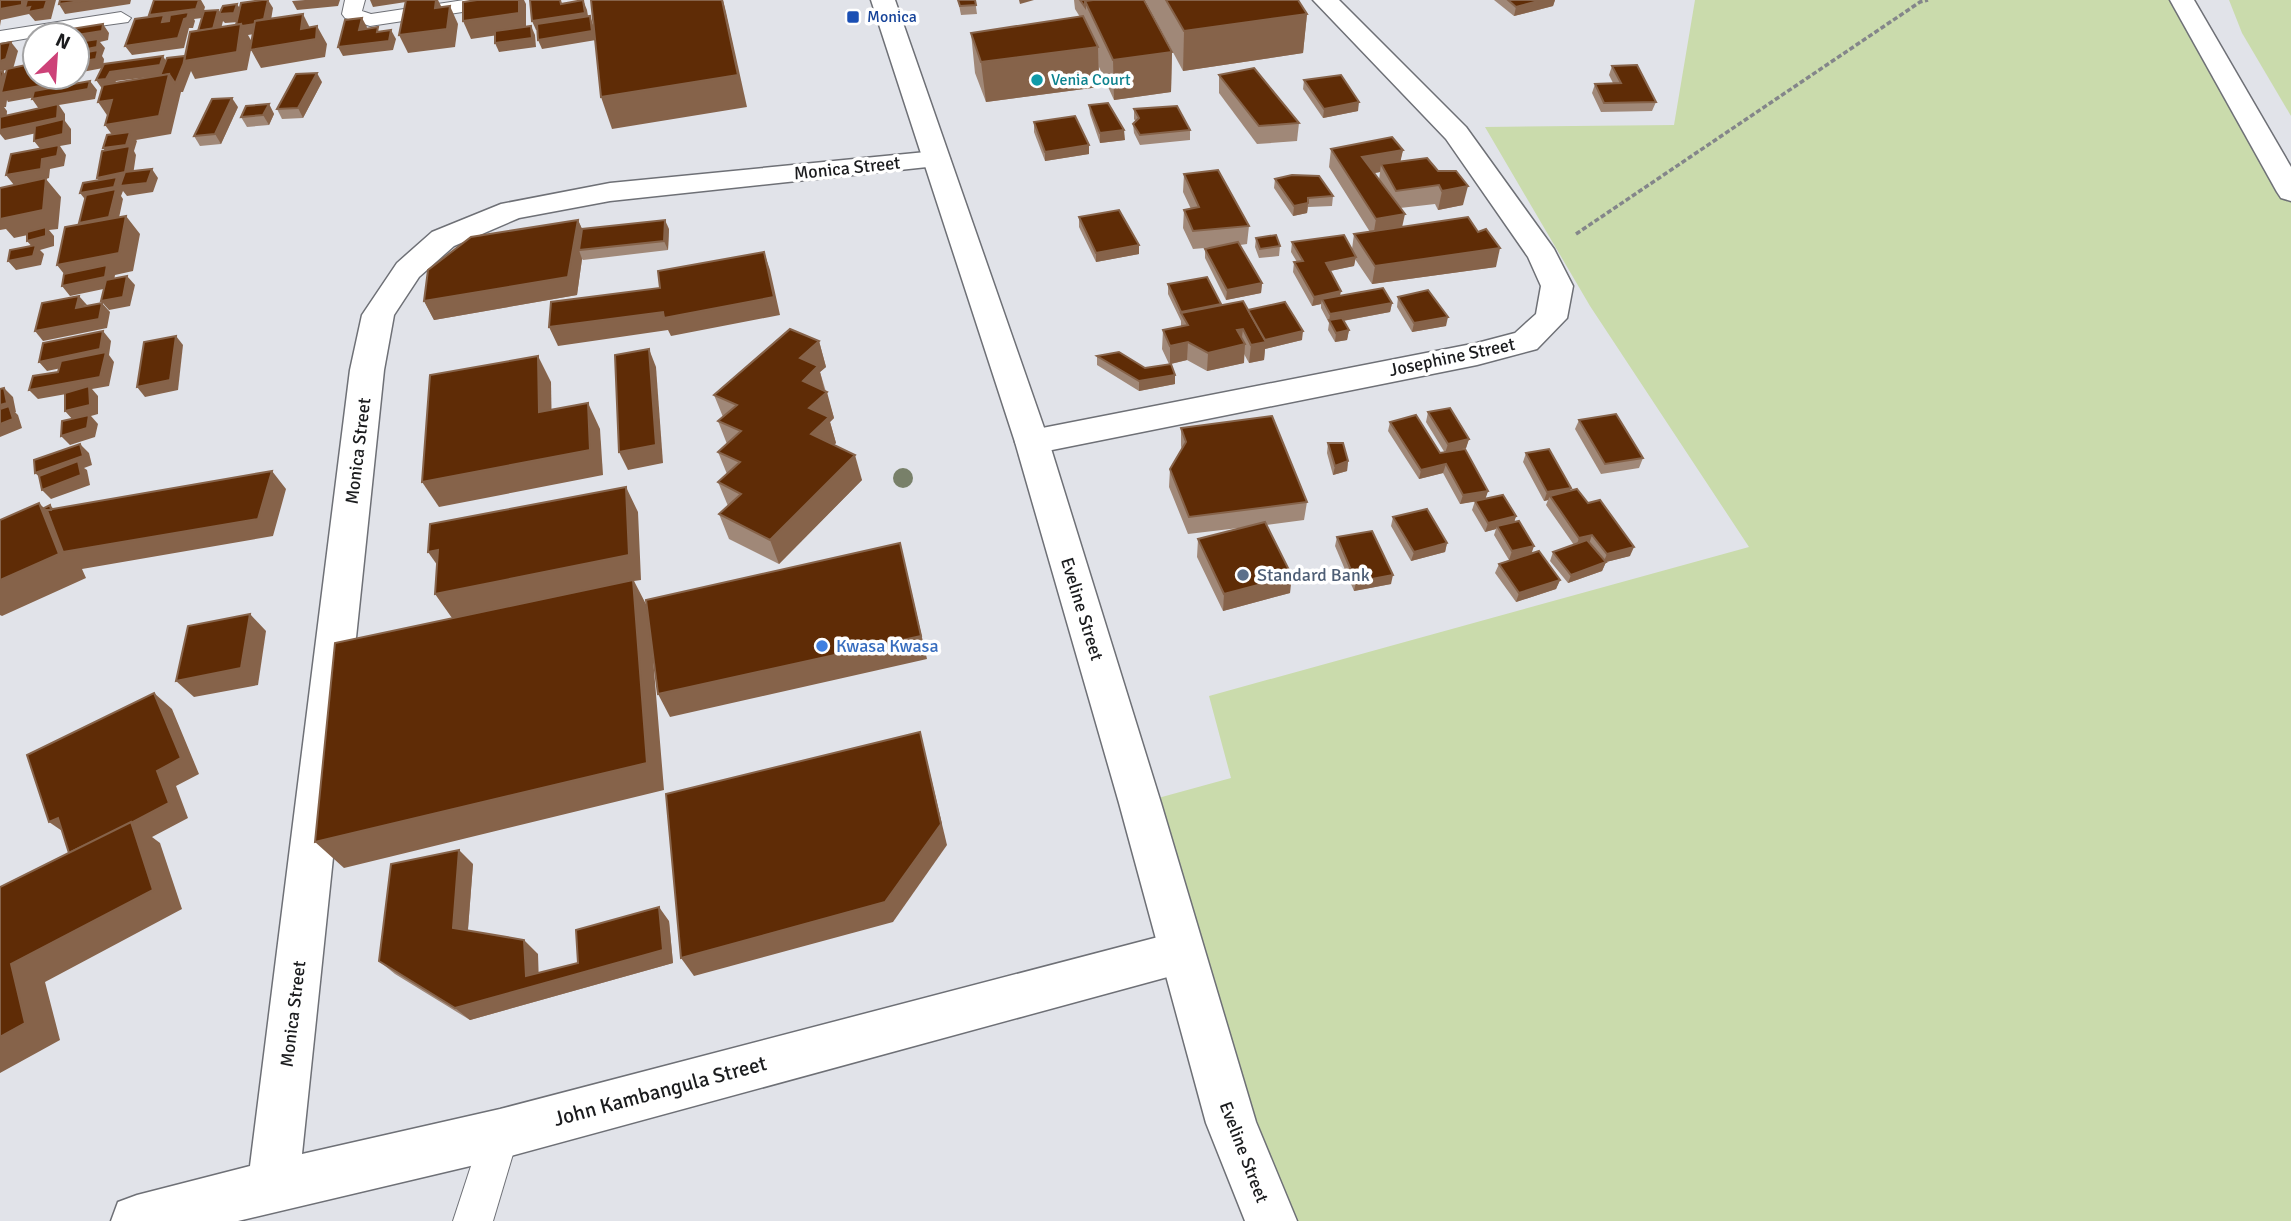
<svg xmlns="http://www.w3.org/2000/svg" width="2291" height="1221" viewBox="0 0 2291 1221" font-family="Signika,sans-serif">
<rect width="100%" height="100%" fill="#e1e3e9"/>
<!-- green -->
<g fill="#cadbac">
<polygon points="1695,0 2182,0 2291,192 2291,1221 1271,1221 1140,803 1231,778 1209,696 1749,547 1590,306 1485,127 1674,125"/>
<polygon points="2229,0 2291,0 2291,116 2242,33"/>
</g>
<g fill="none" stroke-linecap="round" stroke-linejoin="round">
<!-- lane casing -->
<g stroke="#6e7076" stroke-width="2">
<g id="lane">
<polygon points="345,0 365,0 362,11 371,14 464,0 512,0 502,6 370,26 345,18 342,14"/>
<polygon points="121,12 131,18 128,22 35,35 35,37 0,43 0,31"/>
<polygon points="500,1115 514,1120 519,1134 493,1221 453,1221 486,1120"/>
</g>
</g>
<!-- street casing -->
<g stroke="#6e7076" stroke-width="3">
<g id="street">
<polygon points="1313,0 1339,0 1466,127 1554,249 1573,286 1567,318 1537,349 1477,365 1032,454 1020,451 1015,442 1020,433 1032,430 1477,343 1515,333 1536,314 1541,286 1528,257 1446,139"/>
<polygon points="936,151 946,153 950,159 946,165 610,201 519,218 454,246 419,277 394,315 384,370 302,1154 500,1109 1181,931 1197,937 1204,953 1197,969 500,1159 238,1221 111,1221 118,1202 137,1195 250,1166 350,370 362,315 397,263 432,232 501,204 610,183"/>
</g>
</g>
<!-- secondary casing -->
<g stroke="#6e7076" stroke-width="3">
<g id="secondary">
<polygon points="871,0 895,0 1049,442 1161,803 1256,1122 1297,1221 1245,1221 1206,1123 1119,803 1015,442"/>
<polygon points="2170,0 2194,0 2291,167 2291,201 2281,198 2277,192"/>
</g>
</g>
<!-- path -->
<polyline stroke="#84868a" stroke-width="3.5" stroke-dasharray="5 2.5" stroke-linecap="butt" points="1576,234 1920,2 1928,0"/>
<!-- lane -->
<use href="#lane" fill="#fff" fill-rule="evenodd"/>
<!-- street -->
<use href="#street" fill="#fff" fill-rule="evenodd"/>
<!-- secondary -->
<use href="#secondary" fill="#fff" fill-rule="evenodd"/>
</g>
<!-- trees -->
<circle fill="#788069" cx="903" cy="478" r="10"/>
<!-- wall -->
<g fill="#a08878" fill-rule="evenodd">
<polygon points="958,0 975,0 977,14 961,15"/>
<polygon points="1074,0 1144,0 1172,52 1171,92 1114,100 1099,67 1099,87 986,102 975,73 971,33 1080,17 1075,9"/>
<polygon points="1145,0 1298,0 1307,14 1303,53 1183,71"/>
<polygon points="1494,0 1555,0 1553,6 1514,16"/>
<polygon points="1612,66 1656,102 1652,111 1601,112 1592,93 1595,84 1613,83 1609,75"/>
<polygon points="1219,75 1299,123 1297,141 1257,144 1219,93"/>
<polygon points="1304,80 1358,111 1323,118 1303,89"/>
<polygon points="322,82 303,118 282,119 277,109"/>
<polygon points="269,104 274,114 269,125 247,127 241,117"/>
<polygon points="1089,105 1125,140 1100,143 1090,114"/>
<polygon points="238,107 221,144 200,146 194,136"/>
<polygon points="1134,109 1190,130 1190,140 1140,145 1134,133 1133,124 1136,122 1134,119"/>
<polygon points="1034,122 1089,154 1045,161 1034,132"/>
<path d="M 1331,149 L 1403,150 L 1400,161 L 1427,158 L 1463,205 L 1438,210 L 1435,204 L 1400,208 L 1402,227 L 1496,267 L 1372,284 L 1355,259 L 1354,266 L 1330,271 L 1340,296 L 1392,303 L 1390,312 L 1343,321 L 1349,330 L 1347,340 L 1335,342 L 1328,330 L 1329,323 L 1321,308 L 1321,304 L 1312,306 L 1293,272 L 1294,262 L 1297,262 L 1291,252 L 1292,242 L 1352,249 L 1354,234 L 1370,232 L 1329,167 ZM 1380,172 L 1379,180 L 1374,173 Z"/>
<polygon points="1184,174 1249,226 1247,244 1240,245 1262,283 1261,293 1226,300 1205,258 1205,249 1216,247 1193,249 1183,228 1184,210 1191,209 1183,192"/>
<polygon points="1275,179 1333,196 1332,206 1308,207 1307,213 1293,216 1274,188"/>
<polygon points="1079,217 1139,245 1139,254 1096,262 1079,227"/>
<polygon points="578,220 582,229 669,229 668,250 583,260 582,259 577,295 434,320 424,301"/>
<polygon points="1256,238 1280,246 1279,256 1259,258 1255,247"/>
<polygon points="1168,284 1221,305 1248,310 1302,340 1265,349 1264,360 1249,363 1244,354 1244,363 1207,371 1187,360 1171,364 1175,375 1175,384 1139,391 1097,365 1097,356 1145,368 1169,364 1162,349 1163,330 1181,327 1181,321 1168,294"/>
<polygon points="1398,297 1446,326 1412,332 1397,307"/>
<polygon points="819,341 826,367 820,372 834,418 830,422 836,443 834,445 862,480 779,564 729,539 719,514 728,506 718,482 727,474 718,452 727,444 718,421 723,417 714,395"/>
<polygon points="1428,412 1469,439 1466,448 1459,450 1488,491 1485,499 1516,516 1514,523 1532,553 1560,580 1556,589 1516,602 1495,573 1499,564 1509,560 1494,535 1496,529 1485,532 1472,510 1475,501 1460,504 1443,473 1419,479 1388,431 1390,422 1440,453 1445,453 1426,422"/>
<polygon points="1579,420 1643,458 1639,468 1601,474 1575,429"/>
<polygon points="1181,428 1307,502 1304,520 1266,525 1290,593 1223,611 1197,557 1198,539 1247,527 1188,534 1169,487 1170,469 1182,450 1181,446"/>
<polygon points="1328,443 1348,461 1347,471 1333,475 1327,453"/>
<polygon points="1526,453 1571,488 1570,491 1588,503 1630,556 1606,562 1602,571 1568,583 1550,561 1553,552 1574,545 1546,505 1548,500 1544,501 1523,462"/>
<polygon points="1393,517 1447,543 1445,552 1411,561 1391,526"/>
<polygon points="1337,537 1391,584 1354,591 1335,546"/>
<polygon points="473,864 468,930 538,954 538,973 578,963 669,921 673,963 470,1020 395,974 379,961"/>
</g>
<!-- shaded-wall -->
<g fill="#86634a">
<polygon points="22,0 56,0 51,19 35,21 29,14 1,20 0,26 0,9"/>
<polygon points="88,0 131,0 130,4 65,14 59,4"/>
<polygon points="199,0 201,0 205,7 202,18 194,19 195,21 193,28 189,28 184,48 132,55 125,46 155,24 149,15"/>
<polygon points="268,0 273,8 269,32 248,35 252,42 301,29 303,14 312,32 317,26 327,44 325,57 261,68 251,50 247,70 195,79 191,71 183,92 181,92 171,134 136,140 137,141 134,151 136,155 132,182 152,169 158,178 153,192 127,196 123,191 121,196 123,199 117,227 86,232 79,223 88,203 80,193 104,187 97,178 110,158 103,148 118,143 105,125 169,74 184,61 236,27"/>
<polygon points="305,0 340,0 338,6 297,10 292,1"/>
<polygon points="370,0 419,0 373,7"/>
<polygon points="436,0 438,0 445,14 435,8"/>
<polygon points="519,0 524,0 526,4 526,31 471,39 463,21"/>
<polygon points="583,0 587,10 589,22 536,30 532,21"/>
<polygon points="722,0 723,0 726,12 747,107 612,129 601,97"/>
<polygon points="1019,0 1034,0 1020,4"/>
<polygon points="1542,0 1555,0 1553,6 1514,16 1516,7"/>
<polygon points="237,4 243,13 239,22 225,23 223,21 217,45 197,38 218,10 221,14"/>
<polygon points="450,6 458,24 455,47 408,53 399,35"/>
<polygon points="1307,14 1303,53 1183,71 1184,31"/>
<polygon points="590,16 593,25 596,40 542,49 538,40"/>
<polygon points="362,18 367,27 364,39 359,30"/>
<polygon points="103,24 109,33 108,40 100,42 105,48 102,56 104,59 103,68 77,73 77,62 83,60 77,51 77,35"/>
<polygon points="531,26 535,35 536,47 499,52 495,43"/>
<polygon points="391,30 396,39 393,50 343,56 338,47"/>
<polygon points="11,42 18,51 13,69 0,71 0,61"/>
<polygon points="1098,47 1099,87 986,102 981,62"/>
<polygon points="1172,52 1171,92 1114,100 1113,60"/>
<polygon points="163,56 169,66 166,75 116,81 113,88 103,90 96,80 110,72"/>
<polygon points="3,71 10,80 60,77 70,77 72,79 69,91 8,102 7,100 6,107 4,107 7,111 6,127 0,128 0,88"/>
<polygon points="317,73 322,82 303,118 298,108"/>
<polygon points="90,81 97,90 95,99 59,105 65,114 65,121 71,129 71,144 60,146 66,155 64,166 50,169 49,178 46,179 61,197 58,229 49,230 54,236 54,246 40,250 44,254 41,265 16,270 8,261 35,250 27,241 46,231 14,238 6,229 0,230 0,209 14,185 6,175 42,151 34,141 64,127 5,140 0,134 0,130 39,109 32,99"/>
<polygon points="232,98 238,107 221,144 215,134"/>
<polygon points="112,100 111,121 98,102"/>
<polygon points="1359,102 1358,111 1323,118 1324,109"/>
<polygon points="269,104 274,114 269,125 263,115"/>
<polygon points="1124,130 1125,140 1100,143 1100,133"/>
<polygon points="1089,145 1089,154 1045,161 1045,152"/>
<polygon points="1403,150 1399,168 1381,164 1380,172 1359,176 1362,157"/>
<polygon points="1468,186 1463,205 1438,210 1442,191"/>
<polygon points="1308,203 1307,213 1293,216 1294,206"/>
<polygon points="1405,214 1401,232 1373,237 1376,219"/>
<polygon points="126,216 140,234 133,271 115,275 113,287 70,296 62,286 72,284 57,265"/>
<polygon points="578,220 586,238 579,250 582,259 577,295 434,320 424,301"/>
<polygon points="665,220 669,229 668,250 664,241"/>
<polygon points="1139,245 1139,254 1096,262 1096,253"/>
<polygon points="1500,248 1496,267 1372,284 1375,266"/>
<polygon points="764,252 770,270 780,315 671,336 668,330 558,346 549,327"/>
<polygon points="1356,257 1354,266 1325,272 1326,263"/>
<polygon points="127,276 135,285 130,306 109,310 101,301"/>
<polygon points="1262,283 1261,293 1226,300 1227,290"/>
<polygon points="1341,291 1339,301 1322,299 1321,304 1312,306 1314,297"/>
<polygon points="79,296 87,305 76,308"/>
<polygon points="102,303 110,312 107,328 43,341 35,331"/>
<polygon points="1392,303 1390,312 1331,323 1329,320 1329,323 1330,314"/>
<polygon points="1448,317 1446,326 1412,332 1414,323"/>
<polygon points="1243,329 1241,345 1245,344 1244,363 1207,371 1208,353 1237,330"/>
<polygon points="1349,330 1347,340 1335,342 1336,333"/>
<polygon points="103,331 111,341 109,355 114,362 109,386 92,389 98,396 98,414 91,416 98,424 95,437 70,445 61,436 74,421 65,411 89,390 38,399 29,390 105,359 47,371 39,362"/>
<polygon points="1303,331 1302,340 1265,349 1264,360 1249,363 1251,345 1261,340"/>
<polygon points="176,336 183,345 178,390 145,397 137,387"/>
<polygon points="819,341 826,367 820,372 825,392 803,381 800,358"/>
<polygon points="1188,342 1187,360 1170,364 1170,346"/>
<polygon points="649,349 656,367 663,463 628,470 619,452"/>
<polygon points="538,356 551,382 552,438 539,412"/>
<polygon points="1175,375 1175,384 1139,391 1139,381"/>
<polygon points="4,388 13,397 16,412 15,412 18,415 22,428 0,437 0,405"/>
<polygon points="827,392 834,418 830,422 836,443 818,459 811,434 809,408"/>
<polygon points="588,403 600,429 603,475 439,507 422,482"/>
<polygon points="1469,439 1466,448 1445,453 1448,444"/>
<polygon points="80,444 89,453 92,465 84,468 87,470 90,485 51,499 42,490 45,482 35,473"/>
<polygon points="855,455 862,480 779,564 770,540"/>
<polygon points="1348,461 1347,471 1333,475 1335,466"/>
<polygon points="1446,464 1443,473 1419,479 1421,470"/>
<polygon points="272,471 286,489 273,536 82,569 86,578 2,616 0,615 0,580 39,503 55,519 50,505 59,515"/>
<polygon points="626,487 638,512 641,580 634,581 649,610 664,790 344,868 315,842 452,618 435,594"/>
<polygon points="1571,488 1567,497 1550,496 1548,500 1544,501 1547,492"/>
<polygon points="1488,491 1485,500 1460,504 1463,495"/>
<polygon points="1516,516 1513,526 1497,526 1496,529 1485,532 1488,523"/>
<polygon points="1592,535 1589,544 1576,547 1579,538"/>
<polygon points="900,543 927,659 670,717 658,694"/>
<polygon points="1447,543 1445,552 1411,561 1414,552"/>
<polygon points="1534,546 1531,555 1509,560 1512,551"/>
<polygon points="1634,547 1630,556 1606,562 1602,571 1568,583 1571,575 1603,563 1607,554"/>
<polygon points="438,550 445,576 428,552"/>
<polygon points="1393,575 1391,584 1354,591 1356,582"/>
<polygon points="1292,576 1290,593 1223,611 1224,594"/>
<polygon points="1560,580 1556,589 1516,602 1519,593"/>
<polygon points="250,614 266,631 258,685 194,697 176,681"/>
<polygon points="154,693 172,709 199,774 176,786 188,818 152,837 160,843 182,909 45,982 60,1040 0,1073 0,1037 11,964 92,870 157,771"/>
<polygon points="920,732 947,845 893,922 694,976 681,958"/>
<polygon points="58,818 71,837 49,822"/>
<polygon points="459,850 473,864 467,941 453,928"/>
<polygon points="659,907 669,921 673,963 470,1020 455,1008 524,940 538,954 539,985 663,950"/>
</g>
<!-- building -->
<g fill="#5f2c06" stroke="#86634a" stroke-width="2">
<polygon points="0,0 22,0 22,5 0,9"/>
<polygon points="27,0 47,0 44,9 28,12 30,7 25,8"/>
<polygon points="60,0 88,0 59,4"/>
<polygon points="154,0 199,0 196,9 149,15"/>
<polygon points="262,0 268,0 264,19 255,21 255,24 242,26 241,24 236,25 241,3"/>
<polygon points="406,0 436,0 435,8 450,6 447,29 399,35"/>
<polygon points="477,0 519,0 519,13 463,21 463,2"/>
<polygon points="530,0 560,0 561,4 583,0 585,13 532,21"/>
<polygon points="591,0 722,0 738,75 601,97"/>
<polygon points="958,0 975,0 976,5 960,6"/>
<polygon points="1080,0 1093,0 1085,1 1085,7"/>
<polygon points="1093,0 1144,0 1172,52 1113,60 1085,1"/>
<polygon points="1166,0 1298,0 1307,14 1184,31"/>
<polygon points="1508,0 1542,0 1516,7"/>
<polygon points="237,4 234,13 219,14 223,6"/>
<polygon points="218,10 213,29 198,31 204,11"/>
<polygon points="189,12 187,18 184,19 178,38 125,46 135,19 164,15 162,22 169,21 170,15"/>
<polygon points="303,14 301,29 317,26 316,39 250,50 255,21"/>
<polygon points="590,16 592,31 538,40 537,24"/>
<polygon points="1083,16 1098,47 981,62 971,33"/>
<polygon points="362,18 359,30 378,27 377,32 391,30 389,41 338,47 345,20"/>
<polygon points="103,24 102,31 77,35 52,35 52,32"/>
<polygon points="241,24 237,52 184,61 190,32"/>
<polygon points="531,26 532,38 495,43 495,31"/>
<polygon points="98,39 97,47 77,51 78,42"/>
<polygon points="11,42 6,59 0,61 0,44"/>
<polygon points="98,50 96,59 77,62 77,54"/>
<polygon points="163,56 160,65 110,72 106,79 96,80 104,64"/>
<polygon points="185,56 184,61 185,60 176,82 175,83 169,74 160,76 167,58"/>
<polygon points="35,63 35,77 63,77 62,82 1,93 7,69"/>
<polygon points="1637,65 1656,102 1604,103 1595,84 1621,83 1612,66"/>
<polygon points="1254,68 1299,123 1259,126 1219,75"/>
<polygon points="3,71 0,88 0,72"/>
<polygon points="317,73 298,108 277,109 296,74"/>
<polygon points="169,74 159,116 105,125 112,100 98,102 103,85"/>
<polygon points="1341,75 1359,102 1324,109 1304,80"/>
<polygon points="90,81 88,89 32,99 34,91"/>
<polygon points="232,98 215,134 194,136 212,99"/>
<polygon points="1108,103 1124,130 1100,133 1089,105"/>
<polygon points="58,104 57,118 0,130 0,117"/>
<polygon points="269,104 263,115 241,117 246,106"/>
<polygon points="1177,106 1190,130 1140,135 1133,124 1139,118 1134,109"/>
<polygon points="1075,116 1089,145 1045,152 1034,122"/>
<polygon points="64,119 63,134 34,141 35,126"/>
<polygon points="130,132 126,145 103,148 107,135"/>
<polygon points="1392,137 1403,150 1362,157 1405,214 1376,219 1331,149"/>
<polygon points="59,145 57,156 42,159 41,169 6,175 11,154"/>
<polygon points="130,146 125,172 97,178 102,151"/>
<polygon points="1427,158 1438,171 1456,171 1468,186 1442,191 1439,185 1396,191 1381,164"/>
<polygon points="152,169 147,183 120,186 125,172"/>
<polygon points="1218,170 1249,226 1193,231 1184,210 1199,207 1184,174"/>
<polygon points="1292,175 1319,176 1333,196 1308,198 1308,203 1294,206 1275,179"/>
<polygon points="117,177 114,187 80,193 83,183"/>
<polygon points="46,178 43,210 0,219 0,188"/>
<polygon points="116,189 109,217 79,223 86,195"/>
<polygon points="1119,210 1139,245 1096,253 1079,217"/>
<polygon points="126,216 119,253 57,265 65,227"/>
<polygon points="1468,217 1478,232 1486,229 1500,248 1375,266 1354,234"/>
<polygon points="578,220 568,277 424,301 428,270 471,237"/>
<polygon points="665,220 664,241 579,250 582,229"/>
<polygon points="46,227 46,236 27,241 27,232"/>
<polygon points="1276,235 1280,246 1260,249 1256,238"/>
<polygon points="1344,235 1356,257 1326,263 1341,291 1314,297 1294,262 1303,261 1292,242"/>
<polygon points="1238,242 1262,283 1227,290 1205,249"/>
<polygon points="36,245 33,256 8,261 10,250"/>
<polygon points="764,252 774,297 664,318 663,312 549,327 551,302 660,288 658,271"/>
<polygon points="107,265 105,277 62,286 64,274"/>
<polygon points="127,276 123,297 101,301 106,280"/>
<polygon points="1207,277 1221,304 1181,312 1168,284"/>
<polygon points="1383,288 1392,303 1330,314 1322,299"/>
<polygon points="1428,290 1448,317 1414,323 1398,297"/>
<polygon points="79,296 76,308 102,303 99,319 35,331 42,303"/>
<polygon points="1243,301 1266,342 1251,345 1243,329 1237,330 1245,344 1208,353 1188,342 1170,346 1163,330 1188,325 1181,313"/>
<polygon points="1285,302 1303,331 1265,340 1248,310"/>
<polygon points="1342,318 1349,330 1336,333 1329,320"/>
<polygon points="790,329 819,341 800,358 818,366 803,381 827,392 809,408 829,417 811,434 855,455 770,540 719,514 741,494 718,482 740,462 718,452 741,431 718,421 737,405 714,395"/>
<polygon points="103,331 100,349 39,362 43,343"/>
<polygon points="176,336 170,380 137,387 144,342"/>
<polygon points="649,349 656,445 619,452 615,355"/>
<polygon points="106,352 100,377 29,390 33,376 58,372 61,361"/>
<polygon points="1119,352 1145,368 1171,364 1175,375 1139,381 1097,356"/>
<polygon points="538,356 539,412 588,403 590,450 422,482 430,375"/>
<polygon points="89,386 90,405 65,411 65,393"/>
<polygon points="4,388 7,403 0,405 0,389"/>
<polygon points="9,406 13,419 0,424 0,409"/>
<polygon points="1450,408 1469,439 1448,444 1428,412"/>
<polygon points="1616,414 1643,458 1605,464 1579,420"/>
<polygon points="89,415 87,428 61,436 62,421"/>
<polygon points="1416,415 1440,453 1465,449 1488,491 1463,495 1446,464 1421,470 1390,422"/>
<polygon points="1272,416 1307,502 1189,517 1170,469 1186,442 1181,428"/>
<polygon points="1328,443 1343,443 1348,461 1335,466"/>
<polygon points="80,444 83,456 35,473 34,460"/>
<polygon points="1549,449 1571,488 1547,492 1526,453"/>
<polygon points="78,461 81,475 42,490 39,476"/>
<polygon points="272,471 258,519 63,552 47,510"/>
<polygon points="626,487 629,555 435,594 438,550 428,552 430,524"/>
<polygon points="1577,489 1588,503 1600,500 1634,547 1607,554 1592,535 1579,538 1550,496"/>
<polygon points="1503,495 1516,516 1488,523 1475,501"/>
<polygon points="39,503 59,554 0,580 0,520"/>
<polygon points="50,505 51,510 47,510 44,508"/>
<polygon points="1427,509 1447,543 1414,552 1393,517"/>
<polygon points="1519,521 1534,546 1512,551 1497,526"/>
<polygon points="1265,522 1292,576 1224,594 1198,539"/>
<polygon points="1372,531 1393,575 1356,582 1337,537"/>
<polygon points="1587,540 1606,562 1571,575 1553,552"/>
<polygon points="900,543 921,636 658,694 646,600"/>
<polygon points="1539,551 1560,580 1519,593 1499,564"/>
<polygon points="633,580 647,763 315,842 335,643"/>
<polygon points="250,614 241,668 176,681 188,626"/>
<polygon points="154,693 181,758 157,771 169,803 131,823 69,853 58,818 49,822 27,755"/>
<polygon points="920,732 941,824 885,902 681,958 666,794"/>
<polygon points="131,822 153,890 11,964 25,1023 0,1037 0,887"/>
<polygon points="459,850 453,928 524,940 526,976 578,963 576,930 659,907 663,950 455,1008 379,961 391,864"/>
</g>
<!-- markers -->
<rect fill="#1a4fb4" stroke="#fff" stroke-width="2.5" x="846" y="10" width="14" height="14" rx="3.5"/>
<circle fill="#0f9aa8" stroke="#fff" stroke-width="2.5" cx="1037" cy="80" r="7"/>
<circle fill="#5c6f8a" stroke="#fff" stroke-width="2.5" cx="1243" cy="575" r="7"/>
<circle fill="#3f7fe0" stroke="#fff" stroke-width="2.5" cx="822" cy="646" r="7"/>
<g text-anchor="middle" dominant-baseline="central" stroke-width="7" stroke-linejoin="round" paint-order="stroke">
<!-- far-transit labels -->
<g font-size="16" fill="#164399" stroke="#fff" text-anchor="start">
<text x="867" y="17">Monica</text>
</g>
<!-- far-culture labels -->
<g font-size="16" fill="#0d838f" stroke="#fff" text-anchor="start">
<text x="1051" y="80">Venia Court</text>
</g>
<!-- street labels -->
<g font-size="18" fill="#1b1c1e" stroke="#fff">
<text transform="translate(847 168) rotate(-6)">Monica Street</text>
<text transform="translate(1452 357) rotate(-12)">Josephine Street</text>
<text transform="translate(358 451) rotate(-83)">Monica Street</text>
<text transform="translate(1082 609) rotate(73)">Eveline Street</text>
<text transform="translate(293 1014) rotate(-83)">Monica Street</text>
<text transform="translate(1244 1152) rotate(69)">Eveline Street</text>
</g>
<!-- service labels -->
<g font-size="18" fill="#4e5e75" stroke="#fff" text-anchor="start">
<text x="1257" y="575">Standard Bank</text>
</g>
<!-- shop labels -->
<g font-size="18" fill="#366cbe" stroke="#fff" text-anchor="start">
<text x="836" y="646">Kwasa Kwasa</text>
</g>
<!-- near-street labels -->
<g font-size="21" fill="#1b1c1e" stroke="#fff">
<text transform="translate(660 1091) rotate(-15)">John Kambangula Street</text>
</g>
</g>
<!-- north arrow -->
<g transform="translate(56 56) rotate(25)"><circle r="33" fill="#ffffff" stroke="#a4a4a5" stroke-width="2"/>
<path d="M0-5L12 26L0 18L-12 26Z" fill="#cd4278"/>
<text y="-10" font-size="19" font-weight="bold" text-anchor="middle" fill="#1b1c1e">N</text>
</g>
</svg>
